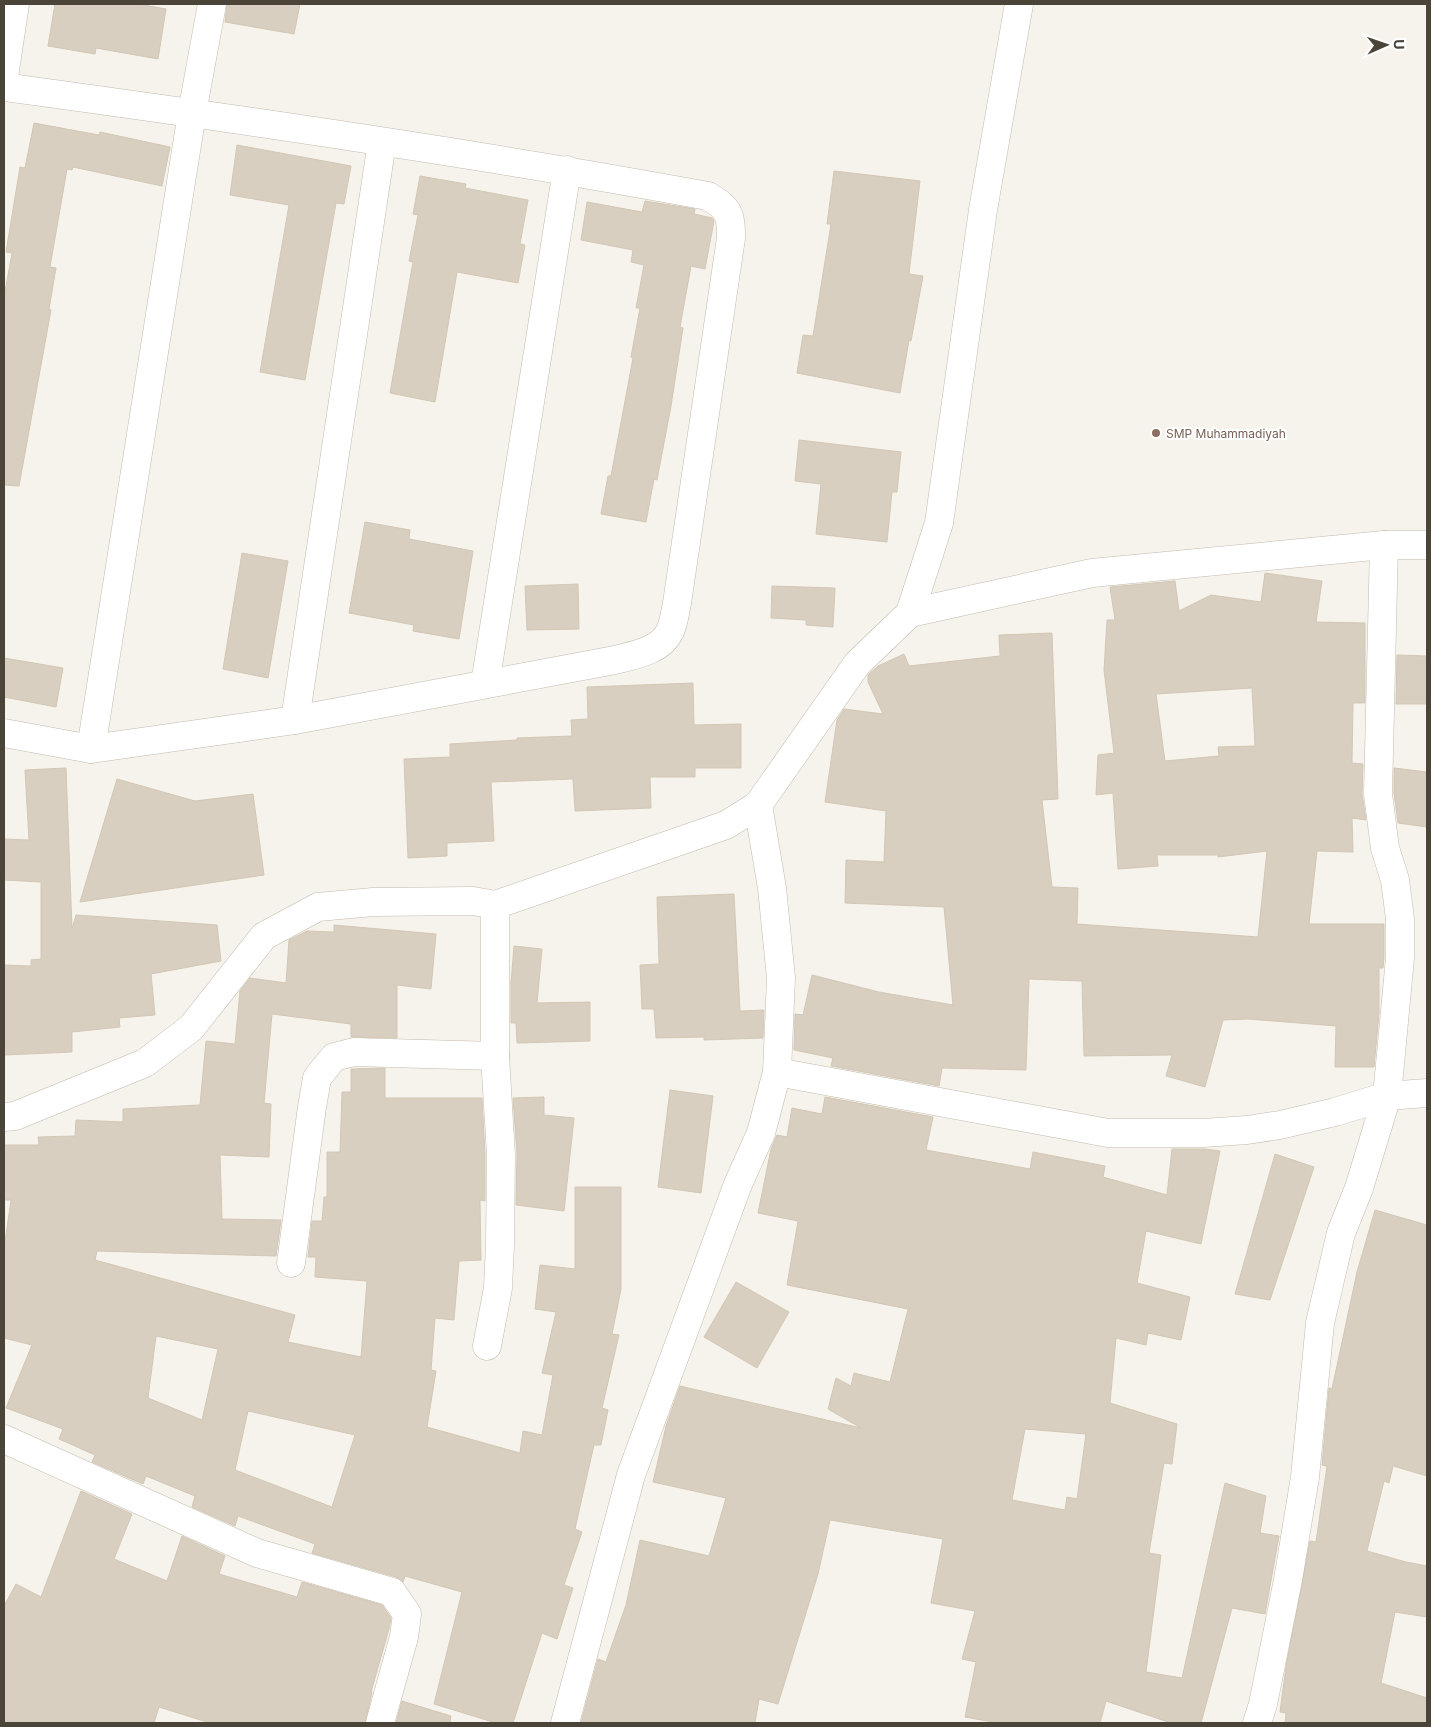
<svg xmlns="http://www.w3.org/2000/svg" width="1431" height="1727" viewBox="0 0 1431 1727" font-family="Inter,sans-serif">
<rect width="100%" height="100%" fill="#f6f3ec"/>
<!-- building -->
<g fill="#d8cfc1" stroke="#d3c7b4" fill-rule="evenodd">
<polygon points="55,4 138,4 166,9 158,59 96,48 95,54 48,46"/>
<polygon points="227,4 300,4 294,34 225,22"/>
<polygon points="34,123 99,135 100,132 170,147 162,186 73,167 72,170 67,169 50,267 56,268 49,309 51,310 19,486 4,485 4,297 12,253 6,252 20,167 25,168"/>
<polygon points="237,145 351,166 344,204 336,203 305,380 260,372 289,205 230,195"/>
<polygon points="834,171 920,181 909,274 923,276 911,341 909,340 900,393 797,373 803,335 813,336 831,224 827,224"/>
<polygon points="420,176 466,184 465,188 528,200 520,244 525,245 518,283 457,272 435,402 390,393 413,262 409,261 418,215 413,214"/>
<polygon points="645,201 695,209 694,214 712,218 714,221 705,269 691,266 680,327 683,328 671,406 657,480 654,479 646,522 601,514 608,476 611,476 633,358 631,357 640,308 636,308 644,265 631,262 633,250 581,240 587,202 642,212"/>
<polygon points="799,440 901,452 897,492 892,492 887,542 816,534 821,484 795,481"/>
<polygon points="365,522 410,530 409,539 473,551 459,639 413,631 414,625 349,613"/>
<polygon points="242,553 288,561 268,678 223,669"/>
<path d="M 1265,573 L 1322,581 L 1316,622 L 1365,623 L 1365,703 L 1353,703 L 1352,763 L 1363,764 L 1362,794 L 1366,820 L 1352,818 L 1353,852 L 1317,851 L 1309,924 L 1384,924 L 1384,957 L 1383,968 L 1379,968 L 1379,1013 L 1374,1067 L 1335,1067 L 1336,1026 L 1248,1019 L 1223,1020 L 1205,1087 L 1166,1076 L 1172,1055 L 1084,1056 L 1082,981 L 1029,979 L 1026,1070 L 942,1068 L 939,1086 L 831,1066 L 833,1058 L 794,1050 L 795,1014 L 803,1015 L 812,975 L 879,992 L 953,1005 L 944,907 L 845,903 L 846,860 L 884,862 L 886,811 L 825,802 L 837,720 L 844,709 L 883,714 L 868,682 L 868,675 L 878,666 L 904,654 L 909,666 L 1000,656 L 999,635 L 1052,633 L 1058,799 L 1042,800 L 1052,887 L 1078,888 L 1077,924 L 1258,937 L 1267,851 L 1218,857 L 1218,855 L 1157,855 L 1158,866 L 1118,869 L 1113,793 L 1096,795 L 1098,755 L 1114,753 L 1104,670 L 1107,620 L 1115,620 L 1110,587 L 1175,581 L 1179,611 L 1211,595 L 1261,602 ZM 1252,688 L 1255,746 L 1218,747 L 1219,756 L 1165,761 L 1156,694 Z"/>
<polygon points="578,584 579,629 527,630 525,586"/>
<polygon points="772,586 835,588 833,627 806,625 806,620 771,618"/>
<polygon points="1397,655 1427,656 1427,704 1396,704"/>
<polygon points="4,658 63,668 56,707 4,697"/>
<polygon points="693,683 694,725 741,724 741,768 695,768 695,777 650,777 651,808 575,811 573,779 491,782 494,841 447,843 447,856 408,858 404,759 450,757 450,744 517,740 517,738 572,736 571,720 588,719 587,687"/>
<polygon points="66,768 72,929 76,915 217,925 221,961 151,974 155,1015 119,1018 120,1027 72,1032 72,1052 4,1055 4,965 31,966 31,960 41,959 41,882 4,880 4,839 29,840 25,770"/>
<polygon points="1394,768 1427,772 1427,827 1398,823 1394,793"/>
<polygon points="117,779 195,801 253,794 264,875 80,902"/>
<polygon points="734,894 740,1011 764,1010 763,1038 704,1040 704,1037 656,1038 654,1009 642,1009 640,965 659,964 657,897"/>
<path d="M 334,925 L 436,934 L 431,989 L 397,985 L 397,1038 L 351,1037 L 351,1024 L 272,1014 L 264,1103 L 271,1104 L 269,1157 L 220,1155 L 222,1219 L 281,1220 L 276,1256 L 97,1251 L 95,1260 L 295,1315 L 288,1342 L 361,1357 L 367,1281 L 315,1277 L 316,1257 L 308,1257 L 312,1221 L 322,1221 L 324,1197 L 327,1197 L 327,1152 L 340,1152 L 342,1092 L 351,1092 L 351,1069 L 385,1068 L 385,1098 L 482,1098 L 485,1155 L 485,1201 L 480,1200 L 481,1260 L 459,1261 L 454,1320 L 435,1318 L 431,1370 L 436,1371 L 427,1427 L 520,1453 L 523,1431 L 542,1435 L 553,1375 L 542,1373 L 556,1312 L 535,1309 L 540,1265 L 575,1269 L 575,1187 L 621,1187 L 621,1289 L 612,1334 L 619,1335 L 602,1408 L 608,1410 L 601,1445 L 594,1445 L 584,1489 L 575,1529 L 582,1532 L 564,1585 L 573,1588 L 557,1639 L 542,1633 L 513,1723 L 496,1723 L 434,1704 L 462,1592 L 405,1576 L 403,1582 L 396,1577 L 312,1553 L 315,1544 L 238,1516 L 235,1526 L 192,1507 L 195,1496 L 146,1476 L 143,1484 L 92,1462 L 95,1455 L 59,1439 L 63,1429 L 6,1408 L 32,1345 L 4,1338 L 4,1249 L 11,1200 L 4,1200 L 4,1145 L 39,1145 L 38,1137 L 75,1136 L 76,1120 L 123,1122 L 123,1109 L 200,1105 L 206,1041 L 235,1044 L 240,991 L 250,978 L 286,983 L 289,940 L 307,931 L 334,932 ZM 156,1336 L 218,1349 L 202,1420 L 148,1398 ZM 248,1411 L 355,1435 L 332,1507 L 235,1470 Z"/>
<polygon points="514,946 542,949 537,1003 590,1002 590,1041 517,1043 516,1023 511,1023 511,983"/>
<polygon points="670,1090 713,1096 701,1193 658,1187"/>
<polygon points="544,1097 544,1115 574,1118 564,1211 516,1205 517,1154 513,1098"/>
<path d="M 825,1097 L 933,1117 L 926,1150 L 1030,1169 L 1033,1152 L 1105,1166 L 1103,1177 L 1167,1195 L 1172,1149 L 1205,1149 L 1220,1151 L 1201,1244 L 1146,1231 L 1137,1283 L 1190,1297 L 1181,1340 L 1148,1333 L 1146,1345 L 1116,1338 L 1110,1403 L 1177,1424 L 1172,1464 L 1164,1463 L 1149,1553 L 1161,1555 L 1146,1672 L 1182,1678 L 1225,1483 L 1266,1496 L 1260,1533 L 1279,1536 L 1265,1614 L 1232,1608 L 1201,1723 L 1171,1723 L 1106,1701 L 1100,1723 L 998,1723 L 965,1717 L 976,1662 L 962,1659 L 975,1611 L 931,1603 L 943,1539 L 830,1520 L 818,1574 L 778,1704 L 759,1699 L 755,1723 L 581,1723 L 598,1659 L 606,1662 L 626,1605 L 640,1540 L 709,1556 L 726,1498 L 653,1482 L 666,1426 L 680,1386 L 861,1428 L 828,1409 L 836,1378 L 851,1386 L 854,1373 L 890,1382 L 908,1309 L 787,1285 L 798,1221 L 758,1213 L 771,1149 L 777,1135 L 787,1137 L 792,1108 L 822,1114 ZM 1025,1429 L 1086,1434 L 1077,1499 L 1067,1497 L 1065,1510 L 1012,1500 Z"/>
<polygon points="1275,1154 1314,1167 1270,1300 1235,1294"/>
<polygon points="1375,1210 1427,1225 1427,1476 1393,1466 1389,1483 1384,1481 1367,1551 1406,1562 1427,1566 1427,1617 1395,1612 1381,1683 1427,1698 1427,1723 1285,1723 1286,1713 1280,1712 1286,1667 1310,1541 1316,1542 1327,1466 1322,1465 1329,1388 1332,1389 1357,1272"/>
<polygon points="736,1282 789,1312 757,1368 704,1337"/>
<polygon points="81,1491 132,1514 114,1559 167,1581 182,1536 225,1556 219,1574 297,1597 302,1582 382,1605 391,1618 389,1629 371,1692 372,1692 365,1723 210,1723 159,1707 154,1723 4,1723 4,1606 16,1584 41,1597"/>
<polygon points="402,1701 451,1716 450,1723 396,1723"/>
</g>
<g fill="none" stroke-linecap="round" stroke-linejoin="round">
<!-- minor casing -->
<g stroke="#c2bbae" stroke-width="29">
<g id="minor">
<polyline points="4,77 15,4"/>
<path d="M 4,87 C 239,119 474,153 708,196 C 729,209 731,213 731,238 L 677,603 C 675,612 674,623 670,631 C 661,651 634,655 615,660 L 295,720 L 91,749"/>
<polyline points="910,613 1092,573 1384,545 1427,545"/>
<polyline points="485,684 567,170"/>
<polyline points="295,720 382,142"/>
<polyline points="4,733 91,749 192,113 212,4"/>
<polyline points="777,1072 1108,1133 1203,1133 1247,1130 1280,1125 1335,1112 1387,1096 1427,1093"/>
<polyline points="4,1117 15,1116 145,1063 191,1028 264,936 318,907 373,902 473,901 495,905 726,825 758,805 857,664 910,613 939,523 983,210 1019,4"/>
<polyline points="291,1263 312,1107 317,1078 334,1057 354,1052 495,1056"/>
<polyline points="487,1346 498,1288 500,1245 501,1155 495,1056 495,905"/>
<polyline points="4,1439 257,1553 392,1592 407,1614 404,1637 380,1723"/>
<polyline points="565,1723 631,1475 738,1184 761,1133 777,1072 781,978 772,888 758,805"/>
<polyline points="1257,1723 1263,1704 1288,1580 1305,1477 1320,1323 1341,1233 1359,1188 1387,1096 1400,958 1400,919 1395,880 1385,848 1378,794 1384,545"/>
</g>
</g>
<!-- minor -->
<use href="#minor" stroke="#fff" stroke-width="28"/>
</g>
<!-- markers -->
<circle fill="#8d6e63" stroke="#fff" stroke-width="2" cx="1156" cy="433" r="5"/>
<g text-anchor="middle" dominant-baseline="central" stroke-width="4" stroke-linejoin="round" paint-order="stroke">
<!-- education labels -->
<g font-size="12" fill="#785e54" stroke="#fff" text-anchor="start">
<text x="1166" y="433">SMP Muhammadiyah</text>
</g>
</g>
<!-- border -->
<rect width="1431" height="1727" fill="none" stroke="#4b4439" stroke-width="10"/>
<!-- north arrow -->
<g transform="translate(1386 45) rotate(88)" stroke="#ffffff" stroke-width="4" paint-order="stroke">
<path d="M0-4L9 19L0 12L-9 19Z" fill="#4b4439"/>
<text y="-8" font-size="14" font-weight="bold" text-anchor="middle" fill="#4b4439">U</text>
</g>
</svg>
